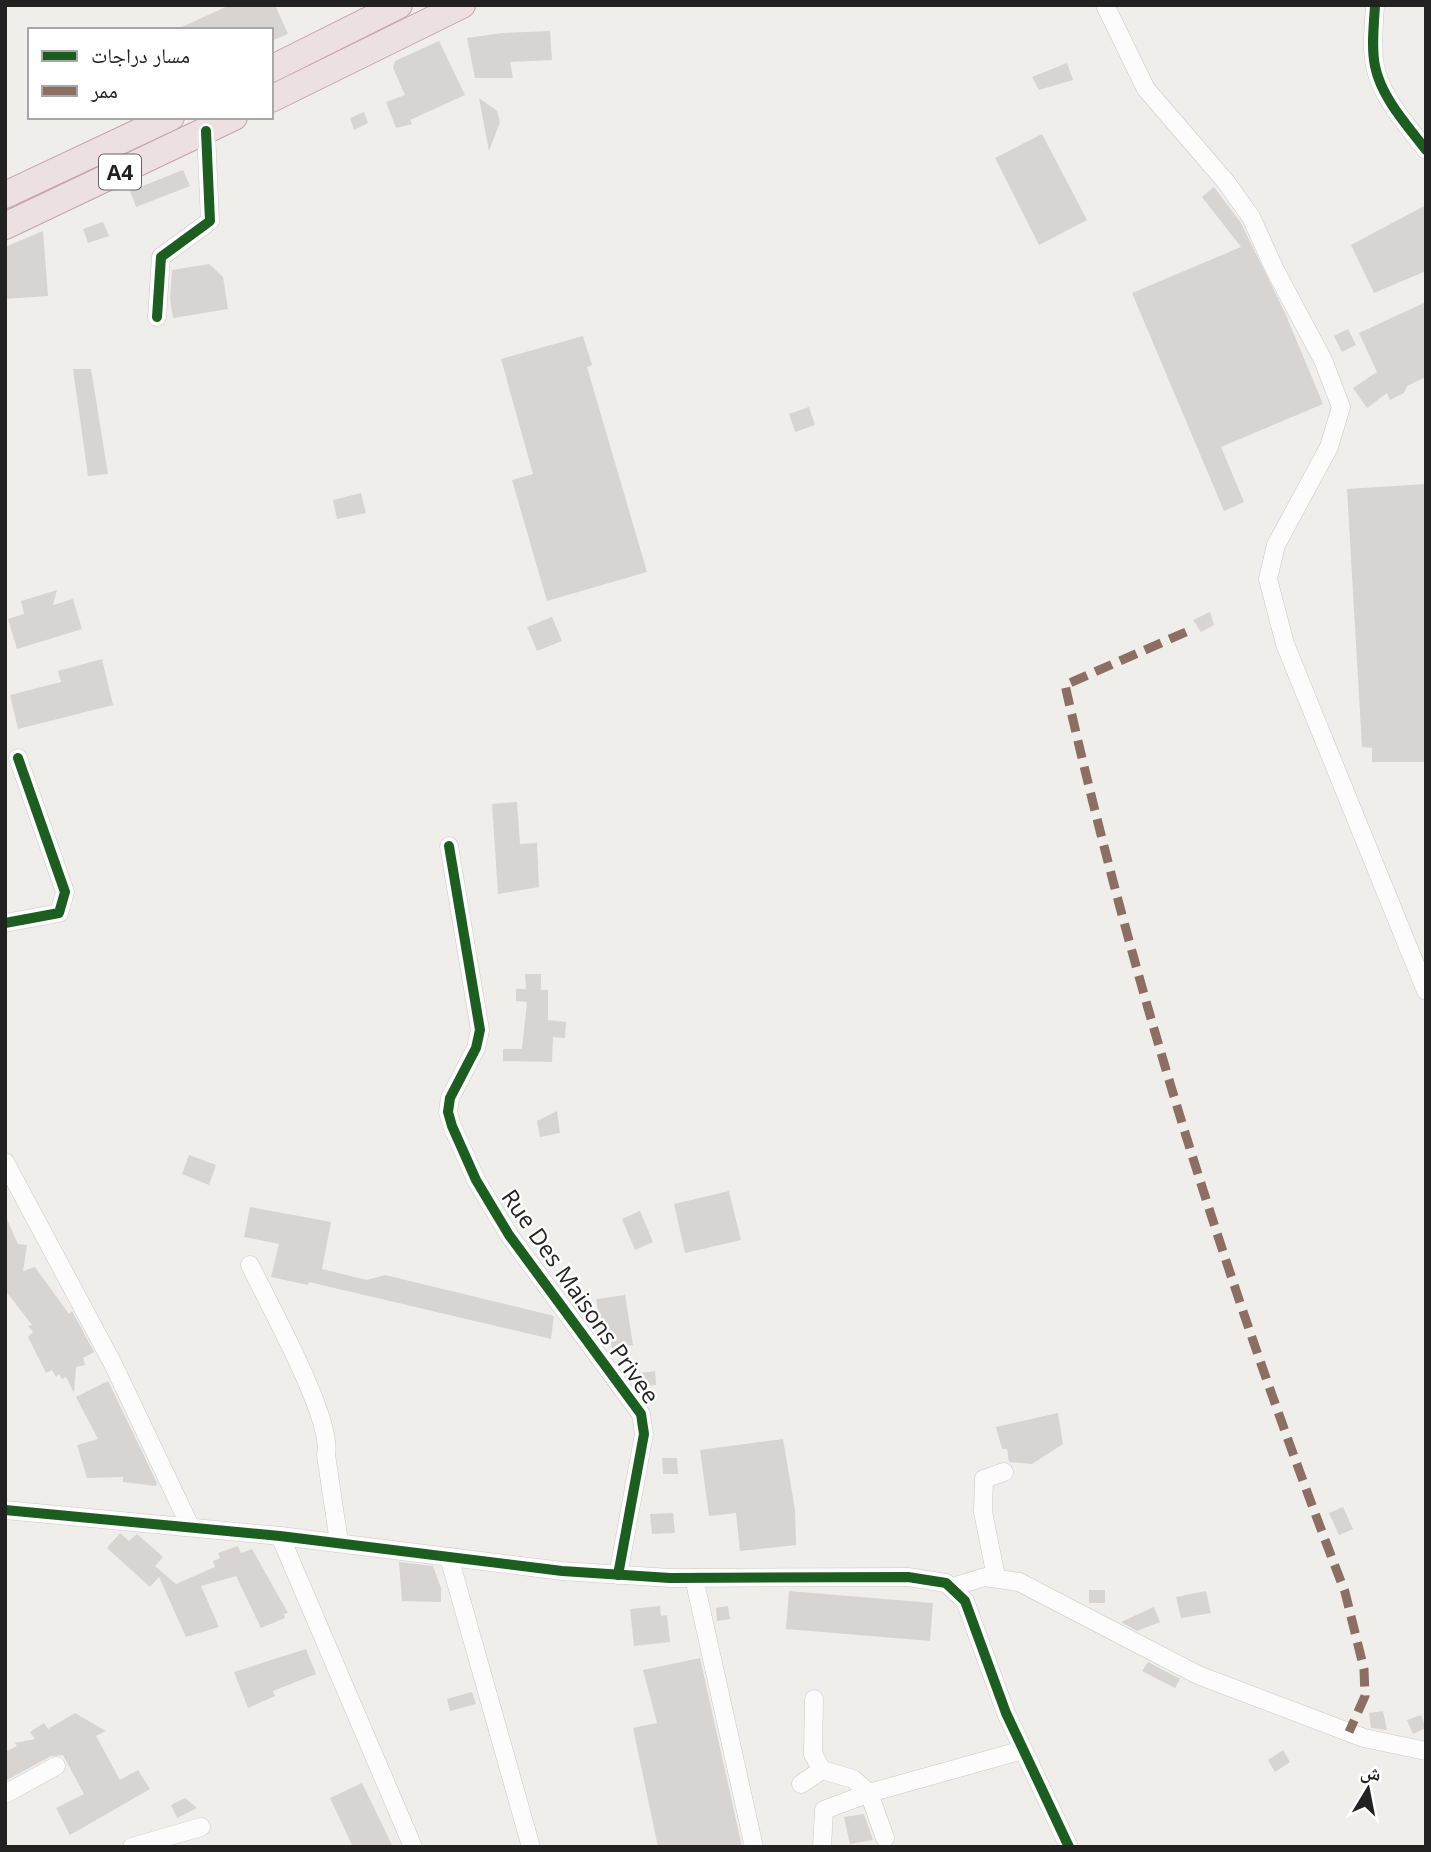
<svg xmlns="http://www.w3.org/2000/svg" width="1431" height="1852" viewBox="0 0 1431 1852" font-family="'Open Sans','Noto Naskh Arabic',sans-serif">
<rect width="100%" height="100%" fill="#f0eeeb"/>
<!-- building -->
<g fill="#d7d4d2">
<polygon points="230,5 275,5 288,34 271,41 271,30 175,30"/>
<polygon points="550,31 552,60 510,62 513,78 475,78 467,38 502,33"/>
<polygon points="439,41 465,95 410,120 412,124 396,128 386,102 405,95 393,68 395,61"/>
<polygon points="1067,63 1073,80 1039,90 1032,77"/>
<polygon points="479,98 497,111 500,122 489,151"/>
<polygon points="364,112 368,123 354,130 350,118"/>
<polygon points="1042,134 1087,220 1039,245 995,158"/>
<polygon points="183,170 190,186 136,207 130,191"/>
<polygon points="1214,187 1241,223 1285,313 1323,404 1221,447 1244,502 1224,511 1132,293 1241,247 1202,197"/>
<polygon points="1426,205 1426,271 1374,293 1351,245"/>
<polygon points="103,222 109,236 88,243 83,229"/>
<polygon points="43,231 48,296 5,299 5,247"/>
<polygon points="209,264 223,277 228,309 173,318 170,299 172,270"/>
<polygon points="1426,302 1426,377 1407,386 1404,393 1390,400 1387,393 1367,408 1353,388 1377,372 1359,333"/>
<polygon points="1348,329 1356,345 1342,352 1334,336"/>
<polygon points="583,336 592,365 587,367 647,572 547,601 512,480 533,474 501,359"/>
<polygon points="73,369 91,369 108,474 88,476"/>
<polygon points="809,407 815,425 795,432 789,414"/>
<polygon points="1426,484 1426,762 1372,762 1372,748 1362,747 1347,489"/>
<polygon points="361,493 366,513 337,519 333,500"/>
<polygon points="57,590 53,605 73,599 82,629 17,649 8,619 24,614 21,601"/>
<polygon points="1210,612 1214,625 1201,632 1193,620"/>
<polygon points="552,617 562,641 537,651 527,627"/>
<polygon points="102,659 113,705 18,729 10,695 61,682 58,671"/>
<polygon points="517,802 520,844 537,843 539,887 498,894 492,804"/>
<polygon points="525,974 541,974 541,990 548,990 548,1020 566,1022 565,1038 553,1037 552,1062 503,1061 503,1049 522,1049 527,1002 516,1001 516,989 526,989"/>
<polygon points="557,1111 560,1133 540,1137 537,1121"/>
<polygon points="189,1155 216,1165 209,1185 182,1174"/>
<polygon points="729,1191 741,1240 685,1253 674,1204"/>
<polygon points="250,1207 331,1222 322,1269 367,1280 385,1275 554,1316 551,1339 309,1282 308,1285 271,1277 279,1244 244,1237"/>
<polygon points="640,1211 653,1242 635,1250 622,1219"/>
<polygon points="5,1215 18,1244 27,1245 23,1271 35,1267 69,1314 72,1311 94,1352 83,1358 85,1365 76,1367 74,1393 66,1377 62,1379 59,1374 56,1377 52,1370 46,1373 28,1337 33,1332 28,1326 32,1325 5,1290"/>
<polygon points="625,1295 633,1345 612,1348 610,1335 602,1336 596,1299"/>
<polygon points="655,1371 656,1385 642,1386 641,1373"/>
<polygon points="108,1381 157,1483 156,1486 123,1482 123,1477 87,1478 77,1445 98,1439 76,1397"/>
<polygon points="1058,1413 1063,1444 1032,1464 1009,1462 1007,1449 1002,1449 996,1427"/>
<polygon points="783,1439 795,1510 796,1545 740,1551 736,1513 709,1516 700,1450"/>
<polygon points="662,1458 677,1458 678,1474 663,1474"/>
<polygon points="1343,1507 1353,1529 1339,1535 1329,1513"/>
<polygon points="673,1513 675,1533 652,1534 650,1514"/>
<polygon points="120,1533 129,1541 137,1534 163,1557 155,1566 176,1584 215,1567 213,1561 220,1558 218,1553 238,1546 241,1553 252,1549 288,1613 284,1614 285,1618 261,1628 236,1576 201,1586 219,1627 186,1637 159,1577 150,1587 107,1548"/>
<polygon points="399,1562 433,1566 441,1588 441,1602 402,1601"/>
<rect x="1089" y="1590" width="16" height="13"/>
<polygon points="789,1591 933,1603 930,1641 786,1629"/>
<polygon points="1206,1591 1211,1613 1181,1618 1176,1597"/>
<polygon points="660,1606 661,1616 667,1615 670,1642 634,1646 630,1609"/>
<polygon points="728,1606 730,1619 717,1621 716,1608"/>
<polygon points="1154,1607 1160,1622 1137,1631 1121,1622"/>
<polygon points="306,1649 316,1674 273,1691 275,1696 248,1708 234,1672"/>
<polygon points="700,1658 742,1847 658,1847 633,1728 657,1723 643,1670"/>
<polygon points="1148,1662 1180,1679 1175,1688 1142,1671"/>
<polygon points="472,1692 476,1704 450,1711 447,1699"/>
<polygon points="1383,1711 1387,1730 1371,1728 1369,1713"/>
<polygon points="75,1713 106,1731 96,1736 120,1780 138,1770 150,1789 70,1835 56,1808 84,1794 63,1755 51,1756 5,1781 5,1752 17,1746 15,1743 35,1739 30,1732 44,1723 48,1729"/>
<polygon points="1421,1715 1426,1728 1413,1734 1407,1720"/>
<polygon points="1283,1750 1290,1762 1275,1772 1268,1760"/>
<polygon points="362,1783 393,1847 353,1847 330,1798"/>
<polygon points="185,1798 197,1808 177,1818 171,1805"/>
<polygon points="864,1814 873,1840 850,1844 844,1817"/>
</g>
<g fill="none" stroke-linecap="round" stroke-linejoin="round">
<!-- minor casing -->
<g stroke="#c9c8c7" stroke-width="19">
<g id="minor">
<polyline points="1105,5 1146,89 1226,182 1251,217 1275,270 1323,360 1341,407 1329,447 1276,545 1268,579 1285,644 1426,991"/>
<path d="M 1375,5 C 1374,25 1371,46 1375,66 C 1381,97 1407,125 1426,150"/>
<polyline points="157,317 161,257 210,221 206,131"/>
<polyline points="449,846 480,1030 476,1048 450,1098 448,1112 452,1126 476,1180 509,1235 641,1414 644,1434 618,1575"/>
<polyline points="5,923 59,913 65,892 18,758"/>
<polyline points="5,1162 113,1364 190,1526"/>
<path d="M 250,1265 C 268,1303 334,1420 326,1455 L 339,1542"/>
<polyline points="5,1510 280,1536 562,1571 670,1578 908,1577 946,1583 965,1601 1006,1713 1069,1847"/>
<polyline points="280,1536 413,1847"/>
<polyline points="449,1557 531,1847"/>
<polyline points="996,1577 983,1512 984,1479 1004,1472"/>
<polyline points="694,1578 754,1847"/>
<polyline points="952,1587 985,1577 1019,1582 1198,1675 1364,1738 1426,1751"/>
<polyline points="814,1699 813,1754 822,1770"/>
<polyline points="801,1784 822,1770 853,1779 869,1793 824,1810 822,1847"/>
<polyline points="5,1794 56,1766"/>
<polyline points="885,1838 869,1793 1023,1750"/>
<polyline points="132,1847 201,1827"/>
</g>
</g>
<!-- highway casing -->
<g stroke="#c5a2ac" stroke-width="28">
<g id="highway">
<polyline points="271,69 399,5"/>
<polyline points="271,99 462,5"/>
<polyline points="5,195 171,117"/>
<polyline points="5,226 234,117"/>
</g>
</g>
<!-- minor -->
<use href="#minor" stroke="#fdfcfc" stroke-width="18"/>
<!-- highway -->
<use href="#highway" stroke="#ece0e2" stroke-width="26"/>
<!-- quiet -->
<path stroke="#8d6e63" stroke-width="9" stroke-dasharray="18 9" stroke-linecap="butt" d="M 1186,632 L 1065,685 C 1135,994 1231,1297 1345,1592 L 1364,1669 L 1365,1696 L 1349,1732"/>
<!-- cycleway casing -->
<g stroke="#fff" stroke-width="15">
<g id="cycleway">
<path d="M 1375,5 C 1374,25 1371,46 1375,66 C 1381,97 1407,125 1426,150"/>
<polyline points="157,317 161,257 210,221 206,131"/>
<polyline points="449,846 480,1030 476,1048 450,1098 448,1112 452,1126 476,1180 509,1235 641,1414 644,1434 618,1575"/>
<polyline points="5,923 59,913 65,892 18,758"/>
<polyline points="5,1510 280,1536 562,1571 670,1578 908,1577 946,1583 965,1601 1006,1713 1069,1847"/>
</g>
</g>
<!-- cycleway -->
<use href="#cycleway" stroke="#1b5e20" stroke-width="10"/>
</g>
<g text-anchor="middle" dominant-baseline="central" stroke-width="5" stroke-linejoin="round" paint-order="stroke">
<!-- shield labels -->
<rect fill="#fff" stroke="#646464" stroke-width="2" x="99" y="154.5" width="42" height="35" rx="5"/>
<g font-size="21" font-weight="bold" fill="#222">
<text x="120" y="172">A4</text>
</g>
<!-- street labels -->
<g font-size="23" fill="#222" stroke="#fff">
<text transform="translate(581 1296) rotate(55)">Rue Des Maisons Privee</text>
</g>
</g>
<!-- border -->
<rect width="1431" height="1852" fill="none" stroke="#222222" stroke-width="14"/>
<!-- legend -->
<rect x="28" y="28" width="245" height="91" fill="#ffffff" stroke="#a7a7a7" stroke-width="2"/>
<rect x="42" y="51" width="35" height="10" fill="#1b5e20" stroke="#a7a7a7" stroke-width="2"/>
<text x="91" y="63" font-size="21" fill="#222222">مسار دراجات</text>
<rect x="42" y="86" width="35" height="10" fill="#8d6e63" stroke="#a7a7a7" stroke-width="2"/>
<text x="91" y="98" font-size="21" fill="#222222">ممر</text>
<!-- north arrow -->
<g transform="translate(1368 1789) rotate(10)" stroke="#ffffff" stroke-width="5" paint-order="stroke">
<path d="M0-5L12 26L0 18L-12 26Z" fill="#222222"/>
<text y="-10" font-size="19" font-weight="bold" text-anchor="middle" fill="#222222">ش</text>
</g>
</svg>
